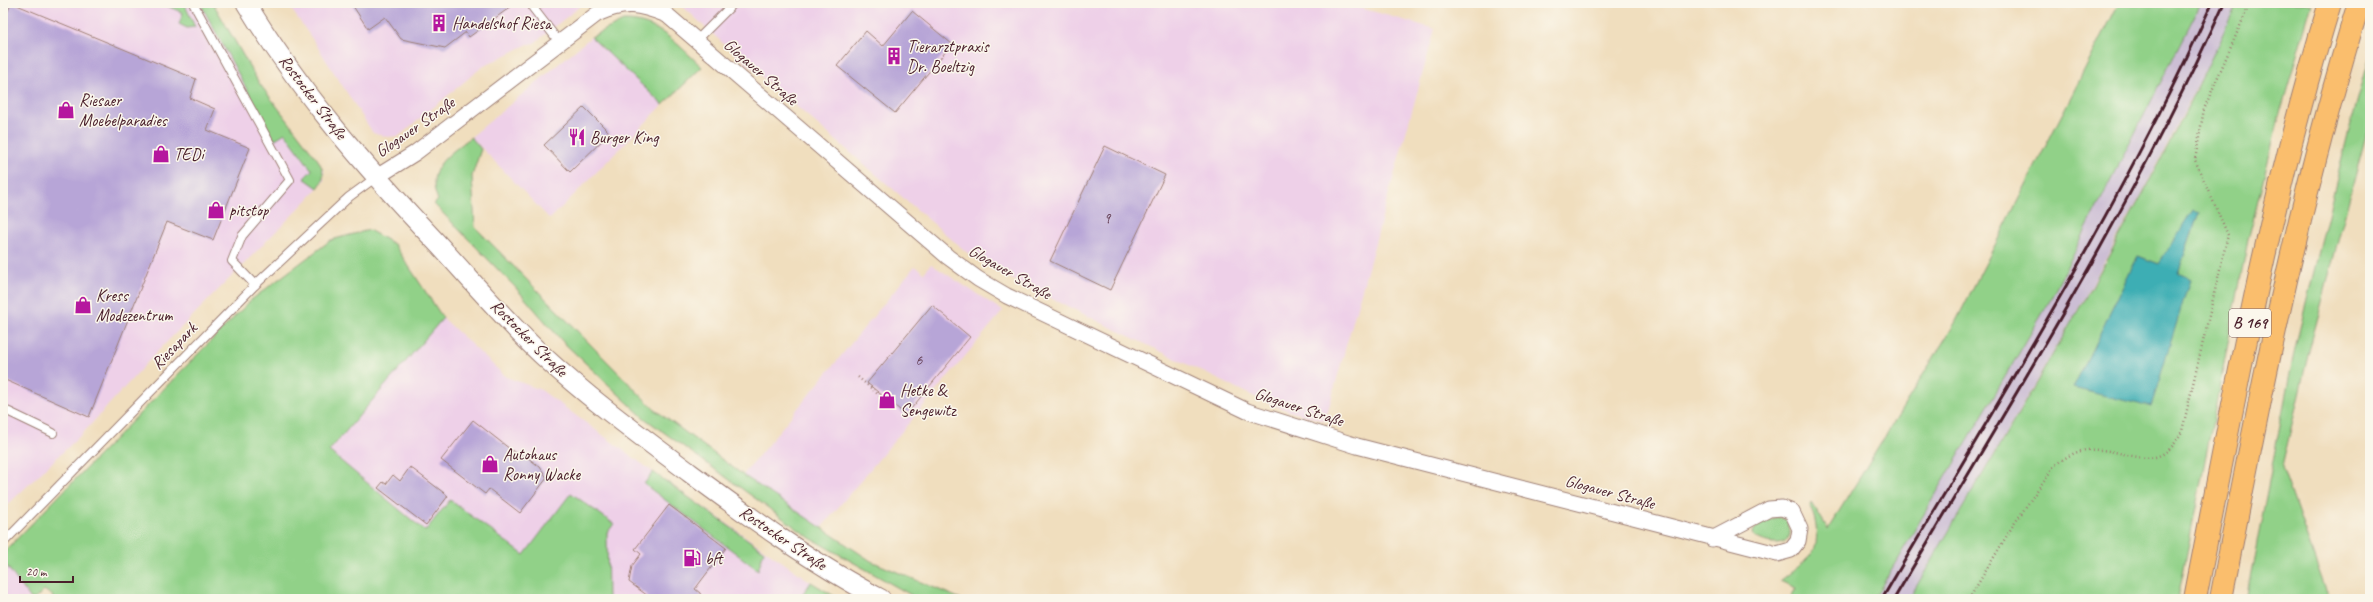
<svg xmlns="http://www.w3.org/2000/svg" width="2373" height="602" viewBox="0 0 2373 602" font-family="Caveat,sans-serif">
<rect width="100%" height="100%" fill="#fbf7ec"/>
<filter id="ink" filterUnits="userSpaceOnUse"><feTurbulence type="fractalNoise" baseFrequency=".025" numOctaves="2"/><feDisplacementMap in="SourceGraphic" scale="8" xChannelSelector="R" yChannelSelector="G"/><feConvolveMatrix kernelMatrix="1 2 1 2 8 2 1 2 1" color-interpolation-filters="sRGB"/></filter>
<filter id="wash" filterUnits="userSpaceOnUse"><feTurbulence type="fractalNoise" baseFrequency=".012" numOctaves="4" result="noise"/><feDisplacementMap in="SourceGraphic" scale="16" xChannelSelector="R" yChannelSelector="G"/><feGaussianBlur stdDeviation="0.9" result="paint"/><feColorMatrix in="noise" values="0 0 0 0 0 0 0 0 0 0 0 0 0 0 0 0 0 1.4 0 .05"/><feComposite in="paint" operator="in"/></filter>
<g filter="url(#wash)">
<rect width="100%" height="100%" fill="#f0debe"/>
<!-- built -->
<g fill="#eed0e8">
<polygon points="3,3 213,3 259,83 324,171 324,181 307,200 154,355 83,433 3,509"/>
<polygon points="287,3 584,3 533,44 528,44 482,67 399,136 387,137 373,133 313,40"/>
<polygon points="679,3 1343,3 1435,29 1325,421 1289,411 1261,400 997,272 970,255 726,46"/>
<polygon points="591,37 663,105 550,219 471,137"/>
<polygon points="931,264 1003,311 821,528 743,475 915,266 924,273"/>
<polygon points="443,318 506,377 541,390 653,472 811,582 799,599 608,599 607,533 571,493 524,555 450,500 425,532 329,451"/>
<polygon points="3,561 31,599 3,599"/>
</g>
<!-- industrial -->
<polygon fill="#ccbed4" points="2201,3 2237,3 2217,47 2141,195 2072,320 1909,599 1874,599 2048,304"/>
<!-- green -->
<g fill="#91d188" stroke="#6e785a" fill-rule="evenodd">
<polygon points="161,3 184,3 195,27 187,28 179,24 183,13"/>
<path d="M 200,3 L 213,3 L 259,83 L 318,160 C 324,171 326,178 318,188 L 304,178 L 312,170 L 285,133 L 274,140 Z"/>
<path d="M 2119,3 L 2201,3 L 2048,304 L 1874,599 L 1790,599 L 1796,588 L 1780,581 C 1790,573 1802,565 1811,555 C 1820,544 1817,519 1810,508 L 1812,503 L 1828,529 L 1955,323 Z"/>
<path d="M 2237,3 L 2312,3 L 2281,110 L 2248,240 L 2178,599 L 1909,599 C 2023,404 2144,210 2237,3 ZM 2199,212 L 2178,273 L 2190,279 L 2074,388 L 2138,256 L 2159,264 Z"/>
<path d="M 623,21 C 658,20 678,45 702,67 L 663,105 L 591,37 Z"/>
<polygon points="2370,56 2370,120 2309,351 2282,467 2329,599 2246,599 2295,348 2348,134"/>
<path d="M 471,137 L 481,149 L 472,176 L 475,227 L 654,409 L 743,475 L 871,561 L 961,599 L 918,599 L 810,538 L 644,418 L 563,342 L 515,287 L 434,204 L 438,200 C 424,168 449,155 471,137 Z"/>
<polygon points="369,230 394,244 443,318 329,451 425,531 450,500 524,555 571,493 614,524 607,533 608,599 52,599 53,596 44,590 35,599 31,599 3,561 3,553 251,300 331,240"/>
<polygon points="653,472 764,551 758,570 644,484"/>
<path d="M 1779,517 L 1786,520 C 1801,546 1771,548 1754,536 L 1753,532 C 1758,523 1770,518 1779,517 Z"/>
<polygon points="811,582 839,599 799,599"/>
</g>
<!-- water -->
<polygon fill="#3caeb4" stroke="#436670" points="2193,210 2199,212 2178,273 2190,279 2151,407 2073,388 2138,256 2159,264"/>
<g id="blocks">
<!-- building -->
<g fill="#b7a5d7">
<polygon points="12,3 196,79 190,98 215,109 207,130 250,148 213,240 167,222 89,417 3,379 3,20"/>
<polygon points="351,3 516,3 469,37 466,32 445,48 401,39 385,17 368,29"/>
<polygon points="912,11 952,44 895,113 837,66 866,31 883,46"/>
<polygon points="584,107 610,133 570,172 544,145"/>
<polygon points="1105,146 1165,175 1110,290 1050,261"/>
<polygon points="932,305 970,337 906,415 867,383"/>
<polygon points="473,420 515,453 528,458 540,467 547,478 520,513 489,489 485,494 441,460"/>
<polygon points="410,467 448,496 426,525 378,488 383,482 386,484 393,475 400,481"/>
<polygon points="669,505 726,548 695,589 700,593 702,599 646,599 648,596 629,582 632,566 641,554 635,549"/>
</g>
</g>
</g>
<g filter="url(#ink)">
<use href="#blocks" fill-opacity="0" stroke="#9d7e74" stroke-width="1"/>
<g fill="none" stroke-linecap="round" stroke-linejoin="round">
<!-- service casing -->
<g stroke="#9d7e74" stroke-width="10">
<g id="service">
<polyline points="193,3 290,180 242,236 232,261 255,285"/>
<polyline points="540,3 533,8 560,43"/>
<polyline points="696,41 734,3"/>
<polyline points="3,409 53,433"/>
<polyline points="3,543 255,285 349,197 375,178"/>
</g>
</g>
<!-- minor casing -->
<g stroke="#9d7e74" stroke-width="17">
<path id="minor" d="M 375,178 L 415,153 L 597,14 C 625,1 639,4 667,15 L 948,257 L 978,279 L 1007,296 L 1247,411 L 1357,446 L 1777,554 L 1791,550 L 1798,541 L 1800,529 L 1792,512 L 1782,508 L 1769,509 L 1712,539"/>
</g>
<!-- tertiary casing -->
<g stroke="#9d7e74" stroke-width="21">
<path id="tertiary" d="M 246,3 C 299,91 368,170 438,244 C 472,281 505,320 541,354 C 587,397 639,435 690,473 C 751,518 814,564 881,599"/>
</g>
<!-- trunk casing -->
<g stroke="#9d7e74" stroke-width="24">
<g id="trunk">
<path d="M 2195,599 C 2234,399 2270,198 2330,3"/>
<path d="M 2221,599 C 2259,399 2299,198 2359,3"/>
</g>
</g>
<!-- path -->
<g stroke="#9d7e74" stroke-width="2.5" stroke-dasharray="1 3" stroke-linecap="butt">
<polyline points="858,377 886,401"/>
<path d="M 1969,599 L 2012,527 L 2054,466 C 2064,458 2075,451 2087,450 C 2127,446 2158,480 2182,431 L 2228,235 L 2195,160 L 2204,109 L 2250,3"/>
</g>
<!-- service -->
<use href="#service" stroke="#fff" stroke-width="8"/>
<!-- minor -->
<use href="#minor" stroke="#fff" stroke-width="15"/>
<!-- tertiary -->
<use href="#tertiary" stroke="#fff" stroke-width="19"/>
<!-- trunk -->
<use href="#trunk" stroke="#fabe6d" stroke-width="22"/>
<!-- rail -->
<g stroke="#4a1f2b" stroke-width="3">
<path d="M 1882,599 C 1997,403 2119,210 2212,3"/>
<path d="M 1894,599 C 2009,404 2131,211 2224,3"/>
</g>
</g>
</g>
<!-- icons -->
<defs>
<g id="building-bare" transform="scale(1.38)"><path d="M-4-6H4V6H1V3H-1V6H-4ZM-2.5-4.3h1.7v1.8h-1.7ZM.8-4.3h1.7v1.8H.8ZM-2.5-1h1.7V.8h-1.7ZM.8-1h1.7V.8H.8Z" fill="#b5179e" stroke="#fbf7ec" stroke-width="2.5" paint-order="stroke"/></g>
<g id="shop-bare" transform="scale(1.38)"><path d="M-5-2.5h2.3a2.7 3.5 0 0 1 5.4 0H5L5.5 6h-11ZM-1.5-2.5h3a1.5 2.3 0 0 0-3 0Z" fill="#b5179e" stroke="#fbf7ec" stroke-width="2.5" paint-order="stroke"/></g>
<g id="restaurant-bare" transform="scale(1.38)"><path d="M-5-6h1v4h1v-4h1v4h1v-4h1v5L-1.5 .5V6h-2V.5L-5-1ZM5-6V6H3V1.5H1.5Q1.5-4 5-6Z" fill="#b5179e" stroke="#fbf7ec" stroke-width="2.5" paint-order="stroke"/></g>
<g id="fuel-bare" transform="scale(1.38)"><path d="M-5.5-6h7V0h2V4h1.3V-2.5L3-4.5l.8-.8L6-3V5H2.5V1h-1V6h-7ZM-4.2-4.7v3.2H.2V-4.7Z" fill="#b5179e" stroke="#fbf7ec" stroke-width="2.5" paint-order="stroke"/></g>
</defs>
<g fill-rule="evenodd">
<use href="#building-bare" x="439" y="23"/>
<use href="#building-bare" x="894" y="56"/>
<use href="#shop-bare" x="66" y="110"/>
<use href="#restaurant-bare" x="577" y="137"/>
<use href="#shop-bare" x="161" y="154"/>
<use href="#shop-bare" x="216" y="210"/>
<use href="#shop-bare" x="83" y="305"/>
<use href="#shop-bare" x="887" y="400"/>
<use href="#shop-bare" x="490" y="464"/>
<use href="#fuel-bare" x="692" y="558"/>
</g>
<g text-anchor="middle" dominant-baseline="central" stroke-width="3" stroke-linejoin="round" paint-order="stroke">
<!-- number labels -->
<g font-size="15" fill="#654056">
<text x="1107" y="218">9</text>
<text x="919" y="360">6</text>
</g>
<!-- shield labels -->
<rect fill="#fbf7ec" stroke="#7f6065" stroke-width="1" x="2229" y="309" width="42" height="28" rx="3"/>
<g font-size="16" font-weight="bold" fill="#4a1f2b">
<text x="2250" y="323">B 169</text>
</g>
<!-- poi labels -->
<g font-size="17" fill="#4a1f2b" stroke="#fbf7ec" text-anchor="start">
<text x="452" y="23">Handelshof Riesa</text>
<text x="907" y="46">Tierarztpraxis<tspan x="907" dy="20">Dr. Boeltzig</tspan></text>
<text x="79" y="100">Riesaer<tspan x="79" dy="20">Moebelparadies</tspan></text>
<text x="590" y="137">Burger King</text>
<text x="174" y="154">TEDi</text>
<text x="229" y="210">pitstop</text>
<text x="96" y="295">Kress<tspan x="96" dy="20">Modezentrum</tspan></text>
<text x="900" y="390">Hetke &amp;<tspan x="900" dy="20">Sengewitz</tspan></text>
<text x="503" y="454">Autohaus<tspan x="503" dy="20">Ronny Wacke</tspan></text>
<text x="705" y="558">bft</text>
</g>
<!-- street labels -->
<g font-size="17" fill="#4a1f2b" stroke="#fbf7ec">
<text transform="translate(761 72) rotate(41)">Glogauer Straße</text>
<text transform="translate(313 97) rotate(53)">Rostocker Straße</text>
<text transform="translate(415 127) rotate(-35)">Glogauer Straße</text>
<text transform="translate(1010 272) rotate(30)">Glogauer Straße</text>
<text transform="translate(529 338) rotate(45)">Rostocker Straße</text>
<text transform="translate(174 346) rotate(-46)">Riesapark</text>
<text transform="translate(1299 407) rotate(18)">Glogauer Straße</text>
<text transform="translate(1610 492) rotate(15)">Glogauer Straße</text>
<text transform="translate(783 538) rotate(34)">Rostocker Straße</text>
</g>
</g>
<!-- margin -->
<rect width="2373" height="602" fill="none" stroke="#fbf7ec" stroke-width="16"/>
<!-- scale -->
<path d="M20 576v6h53v-6" fill="none" stroke="#4a1f2b" stroke-width="2"/>
<text x="26" y="576" font-size="12" fill="#4a1f2b" stroke="#fbf7ec" stroke-width="3" paint-order="stroke">20 m</text>
</svg>
